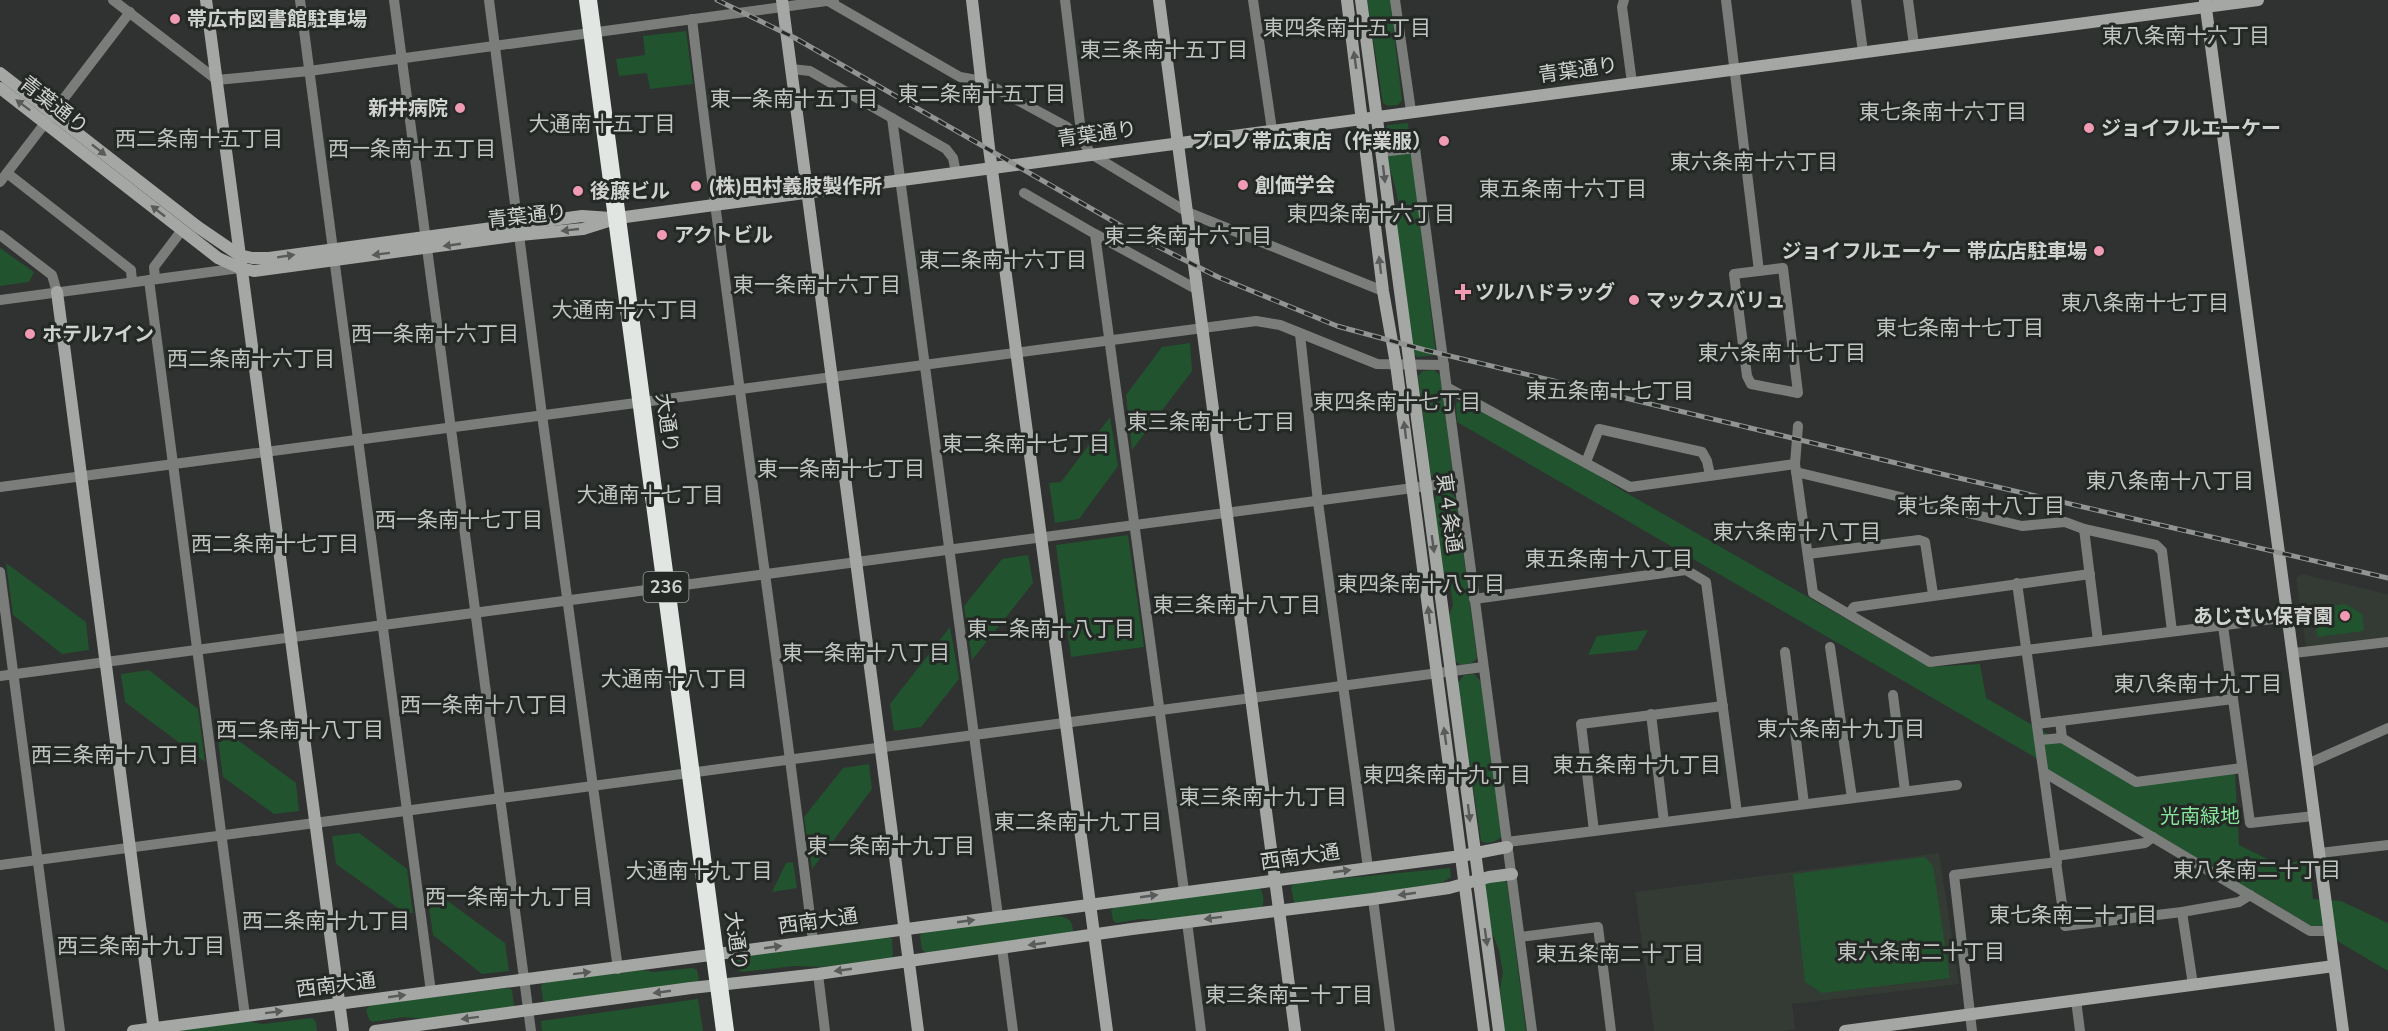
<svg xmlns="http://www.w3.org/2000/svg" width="2388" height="1031" viewBox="0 0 2388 1031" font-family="'Nunito Sans','Noto Sans JP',sans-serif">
<rect width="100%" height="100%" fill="#2f3230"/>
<!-- built -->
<g fill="#333b34">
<polygon points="2302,574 2388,594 2388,637 2306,646 2296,578"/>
<polygon points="1939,853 1959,984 1792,1004 1795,1029 1782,1031 1654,1031 1635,892"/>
</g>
<!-- green -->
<g fill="#21532e">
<polygon points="1367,0 1390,0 1402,100 1398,105 1388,106 1383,103"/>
<polygon points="686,31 693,84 650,89 647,73 619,76 616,59 645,55 643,36"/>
<path d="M 1408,123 L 1436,355 L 1417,357 L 1412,352 C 1407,312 1400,273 1396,233 C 1395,223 1400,212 1398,201 C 1395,176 1379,151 1387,125 Z"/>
<polygon points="0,248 34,272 29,282 0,286"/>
<polygon points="1190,343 1192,371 1132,450 1126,395 1162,347"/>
<polygon points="1434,370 1441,376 1452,469 1450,477 1438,479 1431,476 1418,376 1423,371"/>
<polygon points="1464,400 1578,463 1625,492 1930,667 1980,664 1986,698 2135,785 2235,773 2239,845 2282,866 2309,857 2313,899 2341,901 2388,923 2388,971 2050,771 2036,758 1457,422 1456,403"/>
<polygon points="1110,417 1118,466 1079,519 1055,523 1049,483 1061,482"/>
<polygon points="1450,491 1456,498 1477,658 1472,663 1460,665 1455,660 1449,616 1453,605 1450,583 1441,567 1433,504 1438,492"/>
<polygon points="1128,535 1144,647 1071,657 1056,545"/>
<polygon points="1028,555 1033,583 972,660 964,606 1002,559"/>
<polygon points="6,563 86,622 89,650 62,654 13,615"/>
<polygon points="2346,604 2362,614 2364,631 2317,637 2314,608"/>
<polygon points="950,627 959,679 921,727 894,731 890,704"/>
<polygon points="1648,630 1637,650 1588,655 1597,636"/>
<polygon points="149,670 198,709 205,762 125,702 121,674"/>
<path d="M 1474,674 L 1481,682 L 1502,836 C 1496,842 1489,845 1481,841 L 1458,683 L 1464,675 Z"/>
<polygon points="216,724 296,783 299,811 274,814 223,777"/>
<polygon points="869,764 872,789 812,869 804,817 843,768"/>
<polygon points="359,833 407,869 413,913 405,913 336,864 332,836"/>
<polygon points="1925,857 1933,866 1950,978 1822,993 1805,982 1793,874"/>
<polygon points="793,862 797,888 772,892 786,863"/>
<polygon points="1450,868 1451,877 1438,885 1297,904 1294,902 1291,887 1295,883"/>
<polygon points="1503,879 1507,883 1526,1031 1505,1031 1500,990 1503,972 1499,950 1491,930 1485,887 1486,881"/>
<path d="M 1259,887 C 1264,893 1265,903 1261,909 L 1172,920 L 1140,919 L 1116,923 L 1113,920 L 1111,910 L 1115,906 Z"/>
<polygon points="427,894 438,894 505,943 509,971 482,974 433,935"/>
<path d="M 1059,916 C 1069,918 1072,920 1073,931 L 1069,934 L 927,953 L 922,950 L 920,936 L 923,931 Z"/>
<polygon points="888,937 892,939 893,955 891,958 821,967 794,966 742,972 738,970 736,960 739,956"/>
<polygon points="692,968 697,970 699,980 695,983 546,1002 543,1001 541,986 544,982 642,970 653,972"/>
<polygon points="507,988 512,990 514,1006 512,1008 427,1019 404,1017 372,1022 369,1019 366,1010 370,1005"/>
<polygon points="698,999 703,1031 542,1031 541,1021"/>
<polygon points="312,1018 316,1022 317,1031 174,1031 246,1021 263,1024"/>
</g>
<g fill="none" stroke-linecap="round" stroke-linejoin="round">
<!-- street -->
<g stroke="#7b7d7b" stroke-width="10">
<polyline points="113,0 217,80 309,71 834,0"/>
<polyline points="300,0 431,992"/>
<polyline points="394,0 531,1031"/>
<polyline points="489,0 542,415 618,969"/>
<polyline points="1065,0 1082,140"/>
<polyline points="1253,0 1272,130"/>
<polyline points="1395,0 1411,111"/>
<polyline points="1624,0 1622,7 1632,83"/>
<polyline points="1726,0 1759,271"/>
<polyline points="1856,0 1863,52"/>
<polyline points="1908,0 1914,45"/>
<polyline points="828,1 960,77 982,81 1067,127 1082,140 1091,154 1187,212 1383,291"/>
<path d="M 692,19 C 728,327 776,633 813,941"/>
<polyline points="791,69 810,71 946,149 953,158 956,173"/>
<polyline points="892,118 998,916"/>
<polyline points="1382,152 1415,148 1532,1031"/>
<polyline points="7,173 131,270 132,282"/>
<polyline points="0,182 130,12"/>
<polyline points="1024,193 1095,234 1184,891"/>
<polyline points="1095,234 1198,290"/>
<polyline points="0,235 52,275 57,292"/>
<polygon points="1783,268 1798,393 1751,384 1747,376 1734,274"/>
<polyline points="155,279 154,267 182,230"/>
<polyline points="149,280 245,1016"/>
<polyline points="0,300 240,268"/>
<polyline points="1300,334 1318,502 1368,868"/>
<polyline points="1448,388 1630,487 1795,464"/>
<polyline points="1798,426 1795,464 1813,593 1930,662 2289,617"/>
<polyline points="1586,462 1599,429 1702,452 1707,461 1710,475"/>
<polyline points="1796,472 2022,526 2065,522 2084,529"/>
<polyline points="0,487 1256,321 1280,325 1377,364 1444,365"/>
<polyline points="1808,554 1919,540 1925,542 1933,594"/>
<polyline points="0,572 60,1031"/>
<polyline points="2017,583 2065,926 2182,912 2239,902 2250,895"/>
<polyline points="1474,599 1686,570 1706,582 1737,813"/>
<polyline points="1849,614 1854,607 2090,574"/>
<polyline points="2223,626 2250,823 2314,816"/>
<polyline points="2098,641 2084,529 2156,545 2162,551 2172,631"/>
<polyline points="1830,647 1852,798"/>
<polyline points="1785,652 1804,804"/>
<polyline points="2294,653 2388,642"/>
<polyline points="0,676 1458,482"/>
<polyline points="1893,695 1905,791"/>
<polyline points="1651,714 1664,822"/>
<polyline points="2060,721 2062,738 2136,782 2242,768"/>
<polyline points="2037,724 2233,699"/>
<polyline points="2040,740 2062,738"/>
<polyline points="2307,764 2388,728"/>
<polyline points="2045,773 2310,931 2330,931"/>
<polyline points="1594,831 1581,724 1723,706"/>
<polyline points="1507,842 1957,785"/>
<polyline points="2320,853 2388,845"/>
<polyline points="2056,856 2145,843 2153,837"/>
<polyline points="0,865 1483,667"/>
<polyline points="1373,899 1390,1031"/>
<polyline points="2182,912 2193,985"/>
<polyline points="1187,922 1201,1031"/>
<polyline points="1520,937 1598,927 1611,1031"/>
<polyline points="1002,948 1013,1031"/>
<polyline points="818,974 825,1031"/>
<polyline points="2076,1000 2080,1031"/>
<polyline points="1972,1031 1954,875 2057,862"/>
</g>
<!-- secondary -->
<g stroke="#a5a7a5" stroke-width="12">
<polyline points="206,0 343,1031"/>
<polyline points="782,0 918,1031"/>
<polyline points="972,0 989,148 1107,1031"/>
<polyline points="1159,0 1295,1031"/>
<polyline points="1347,0 1383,291 1396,364 1484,1031"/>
<polyline points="1361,0 1499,1031"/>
<polyline points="2205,1 2343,1031"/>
<polyline points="0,73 198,227 239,255 252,258 269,258 582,216 611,218"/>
<polyline points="0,88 218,258 240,268 254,271 520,235 583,229 618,218 714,205 2258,0"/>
<polyline points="57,292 154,1031"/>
<polyline points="133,1031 1461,856 1507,847"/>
<polyline points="375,1031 691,988 818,974 1132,929 1373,899 1449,888 1489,877 1512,874"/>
<polyline points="1845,1031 2334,966"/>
</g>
<!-- highway -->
<polyline stroke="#e2e6e2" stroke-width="18" points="588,0 725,1031"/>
<!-- rail casing -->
<g stroke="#919492" stroke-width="5">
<polyline id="rail" points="717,0 795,38 1151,243 1218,277 1337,326 1425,350 1946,475 2388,578"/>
</g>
<!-- rail -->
<use href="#rail" stroke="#252926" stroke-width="3" stroke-dasharray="9" stroke-linecap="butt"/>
</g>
<!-- one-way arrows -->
<defs><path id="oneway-solid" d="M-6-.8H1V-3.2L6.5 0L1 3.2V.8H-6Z" transform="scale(1.5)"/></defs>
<g fill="#585b59">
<use href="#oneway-solid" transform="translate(1355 60) rotate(-98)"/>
<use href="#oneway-solid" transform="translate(23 105) rotate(-143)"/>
<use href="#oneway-solid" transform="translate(99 150) rotate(38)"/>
<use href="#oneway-solid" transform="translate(1384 174) rotate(83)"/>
<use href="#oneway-solid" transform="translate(158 211) rotate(-142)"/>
<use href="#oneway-solid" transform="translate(570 230) rotate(174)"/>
<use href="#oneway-solid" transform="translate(452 245) rotate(172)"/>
<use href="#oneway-solid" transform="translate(381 254) rotate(173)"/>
<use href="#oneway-solid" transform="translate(286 256) rotate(-9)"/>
<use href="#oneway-solid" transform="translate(1380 265) rotate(-97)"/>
<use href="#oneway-solid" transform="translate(1405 430) rotate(-97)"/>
<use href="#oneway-solid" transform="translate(1433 544) rotate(82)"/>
<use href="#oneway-solid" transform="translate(1429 615) rotate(-97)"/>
<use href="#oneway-solid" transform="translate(1445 736) rotate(-98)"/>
<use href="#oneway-solid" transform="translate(1469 813) rotate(83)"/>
<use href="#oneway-solid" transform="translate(1342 871) rotate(-8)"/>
<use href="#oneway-solid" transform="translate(1407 894) rotate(172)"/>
<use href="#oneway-solid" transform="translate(1149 896) rotate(-8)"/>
<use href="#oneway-solid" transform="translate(1213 918) rotate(173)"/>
<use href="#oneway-solid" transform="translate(966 921) rotate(-8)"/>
<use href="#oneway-solid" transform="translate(1486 937) rotate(82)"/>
<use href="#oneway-solid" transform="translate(1037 944) rotate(172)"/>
<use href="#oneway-solid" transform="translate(773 947) rotate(-8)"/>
<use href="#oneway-solid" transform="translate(843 970) rotate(172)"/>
<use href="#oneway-solid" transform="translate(582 973) rotate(-7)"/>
<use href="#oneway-solid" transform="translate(662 992) rotate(172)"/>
<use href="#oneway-solid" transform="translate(397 996) rotate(-8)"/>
<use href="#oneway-solid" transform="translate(274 1012) rotate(-7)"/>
<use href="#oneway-solid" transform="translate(470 1018) rotate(173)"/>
</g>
<!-- markers -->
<g fill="#f09ab4" stroke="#252926" stroke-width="2">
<circle cx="175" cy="19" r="6"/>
<circle cx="460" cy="108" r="6"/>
<circle cx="2089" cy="128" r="6"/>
<circle cx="1444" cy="141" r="6"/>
<circle cx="1243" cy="185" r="6"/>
<circle cx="696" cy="186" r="6"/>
<circle cx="578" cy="191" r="6"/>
<circle cx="662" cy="235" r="6"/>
<circle cx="2099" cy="251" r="6"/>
<path d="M1460 283h6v6h6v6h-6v6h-6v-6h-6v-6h6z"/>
<circle cx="1634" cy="300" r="6"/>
<circle cx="30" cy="334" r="6"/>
<circle cx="2345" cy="616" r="6"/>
</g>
<g text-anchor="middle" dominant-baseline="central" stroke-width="6" stroke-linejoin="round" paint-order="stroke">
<!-- shield labels -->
<rect fill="#252926" stroke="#9d9f9d" stroke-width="1.5" x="643.5" y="572" width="45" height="30" rx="4.5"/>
<g font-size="18" font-weight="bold" fill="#d0d2d0">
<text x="666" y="587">236</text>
</g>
<!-- poi labels -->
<g font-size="20" font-weight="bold" fill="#d0d2d0" stroke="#252926" text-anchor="start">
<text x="187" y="19">帯広市図書館駐車場</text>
<text x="448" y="108" text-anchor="end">新井病院</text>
<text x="2101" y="128">ジョイフルエーケー</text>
<text x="1432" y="141" text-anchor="end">プロノ帯広東店（作業服）</text>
<text x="1255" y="185">創価学会</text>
<text x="708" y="186">(株)田村義肢製作所</text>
<text x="590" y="191">後藤ビル</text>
<text x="674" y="235">アクトビル</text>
<text x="2087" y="251" text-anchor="end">ジョイフルエーケー 帯広店駐車場</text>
<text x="1475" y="292">ツルハドラッグ</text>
<text x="1646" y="300">マックスバリュ</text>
<text x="42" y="334">ホテル7イン</text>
<text x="2333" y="616" text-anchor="end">あじさい保育園</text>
</g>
<!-- street labels -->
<g font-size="20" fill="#d0d2d0" stroke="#252926">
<text transform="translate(1578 70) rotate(-8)">青葉通り</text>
<text transform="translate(54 105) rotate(38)">青葉通り</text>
<text transform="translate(1097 134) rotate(-8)">青葉通り</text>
<text transform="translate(527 216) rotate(-6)">青葉通り</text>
<text transform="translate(667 423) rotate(82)">大通り</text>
<text transform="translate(1449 513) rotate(82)">東４条通</text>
<text transform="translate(1300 857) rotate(-8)">西南大通</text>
<text transform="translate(818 921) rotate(-8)">西南大通</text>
<text transform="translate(736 941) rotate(82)">大通り</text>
<text transform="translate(336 985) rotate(-7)">西南大通</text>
</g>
<!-- park labels -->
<g font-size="20" fill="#86e69c" stroke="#252926">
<text x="2200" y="816">光南緑地</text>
</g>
<!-- neighbourhood labels -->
<g font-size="21" fill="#c1c5c2" stroke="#252926">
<text x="1347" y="28">東四条南十五丁目</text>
<text x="2186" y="36">東八条南十六丁目</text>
<text x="1164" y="50">東三条南十五丁目</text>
<text x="982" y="94">東二条南十五丁目</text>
<text x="794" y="99">東一条南十五丁目</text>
<text x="1943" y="112">東七条南十六丁目</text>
<text x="602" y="124">大通南十五丁目</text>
<text x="199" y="139">西二条南十五丁目</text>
<text x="412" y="149">西一条南十五丁目</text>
<text x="1754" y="162">東六条南十六丁目</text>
<text x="1563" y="189">東五条南十六丁目</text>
<text x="1371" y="214">東四条南十六丁目</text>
<text x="1188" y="236">東三条南十六丁目</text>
<text x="1003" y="260">東二条南十六丁目</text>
<text x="817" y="285">東一条南十六丁目</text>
<text x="2145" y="303">東八条南十七丁目</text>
<text x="625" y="310">大通南十六丁目</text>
<text x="1960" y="328">東七条南十七丁目</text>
<text x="435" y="334">西一条南十六丁目</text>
<text x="1782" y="353">東六条南十七丁目</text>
<text x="251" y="359">西二条南十六丁目</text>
<text x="1610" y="391">東五条南十七丁目</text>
<text x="1397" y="402">東四条南十七丁目</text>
<text x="1211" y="422">東三条南十七丁目</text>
<text x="1026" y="444">東二条南十七丁目</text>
<text x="841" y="469">東一条南十七丁目</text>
<text x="2170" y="481">東八条南十八丁目</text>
<text x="650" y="495">大通南十七丁目</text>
<text x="1981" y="506">東七条南十八丁目</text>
<text x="459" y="520">西一条南十七丁目</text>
<text x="1797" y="532">東六条南十八丁目</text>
<text x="275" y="544">西二条南十七丁目</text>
<text x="1609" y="559">東五条南十八丁目</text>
<text x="1421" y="584">東四条南十八丁目</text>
<text x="1237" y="605">東三条南十八丁目</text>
<text x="1051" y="629">東二条南十八丁目</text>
<text x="866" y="653">東一条南十八丁目</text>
<text x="674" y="679">大通南十八丁目</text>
<text x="2198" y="684">東八条南十九丁目</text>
<text x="484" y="705">西一条南十八丁目</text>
<text x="1841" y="729">東六条南十九丁目</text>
<text x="300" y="730">西二条南十八丁目</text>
<text x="115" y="755">西三条南十八丁目</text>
<text x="1637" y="765">東五条南十九丁目</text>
<text x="1447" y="775">東四条南十九丁目</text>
<text x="1263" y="797">東三条南十九丁目</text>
<text x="1078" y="822">東二条南十九丁目</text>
<text x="891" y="846">東一条南十九丁目</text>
<text x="2257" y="870">東八条南二十丁目</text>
<text x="699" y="871">大通南十九丁目</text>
<text x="509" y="897">西一条南十九丁目</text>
<text x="2073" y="915">東七条南二十丁目</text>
<text x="326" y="921">西二条南十九丁目</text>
<text x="141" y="946">西三条南十九丁目</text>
<text x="1921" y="952">東六条南二十丁目</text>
<text x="1620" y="954">東五条南二十丁目</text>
<text x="1289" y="995">東三条南二十丁目</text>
</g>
</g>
</svg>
